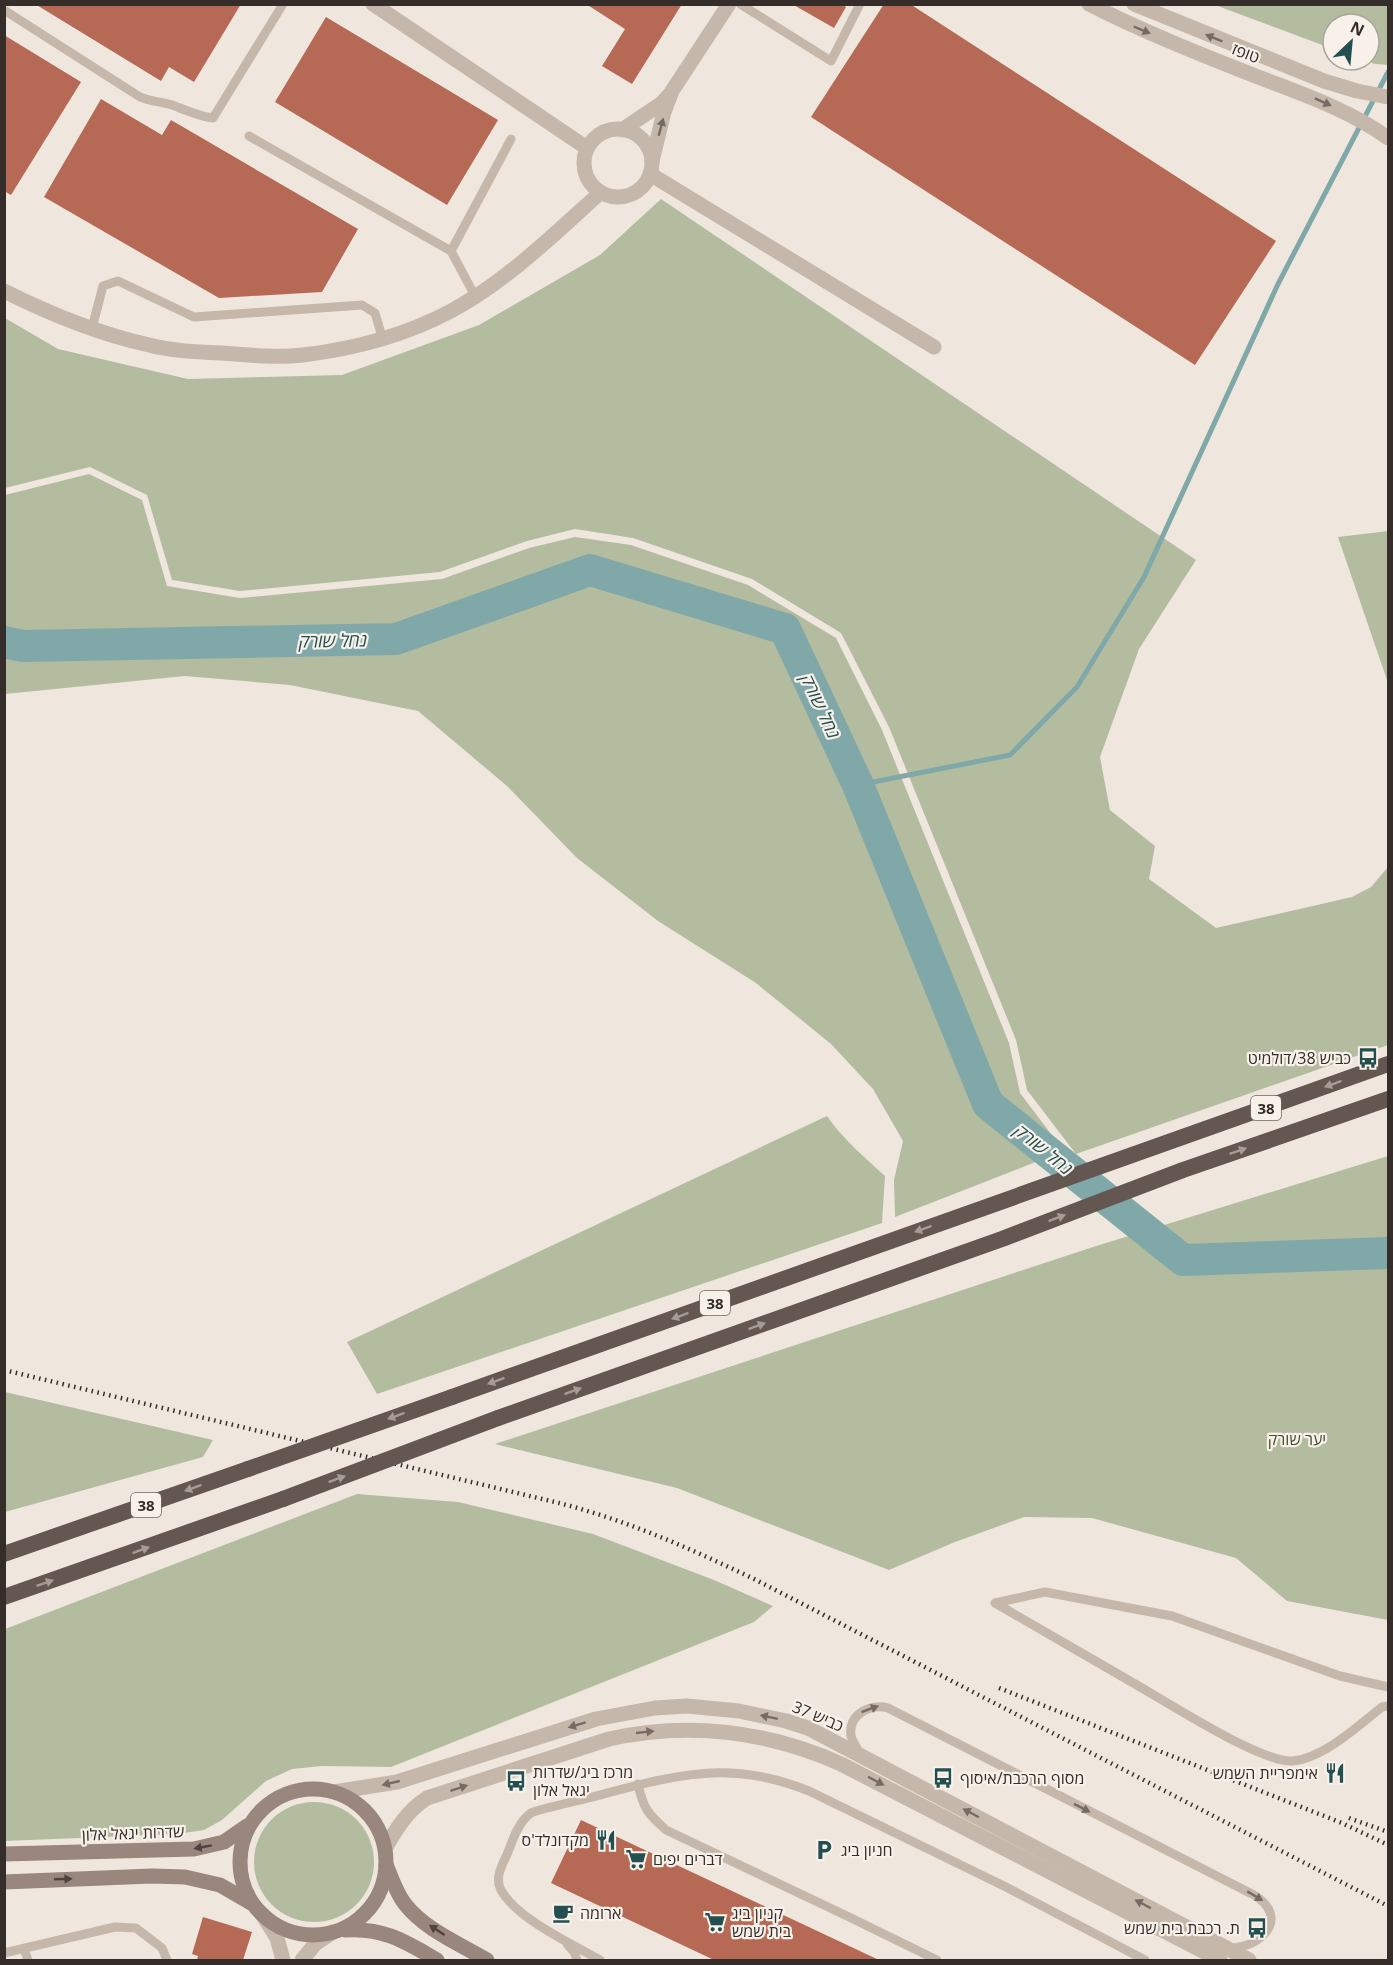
<svg xmlns="http://www.w3.org/2000/svg" width="1393" height="1965" viewBox="0 0 1393 1965" font-family="'Open Sans',Heebo,sans-serif">
<rect width="100%" height="100%" fill="#efe7de"/>
<!-- green -->
<g fill="#b4bca0">
<polygon points="1215,5 1388,5 1388,65 1375,64 1365,60 1369,60 1369,24 1333,24 1333,49"/>
<polygon points="661,199 1196,560 1139,649 1100,757 1110,810 1155,846 1149,879 1216,928 1352,897 1371,887 1388,867 1388,1045 1076,1154 1027,1090 1016,1040 889,727 841,633 752,579 633,538 575,529 527,541 440,572 240,591 172,580 147,495 90,467 5,488 5,318 58,349 188,379 342,375 479,325 600,255"/>
<polygon points="89,474 142,500 167,586 240,598 442,579 529,548 575,537 631,545 748,585 836,638 882,730 1009,1043 1020,1093 1064,1151 895,1217 894,1180 903,1141 873,1089 831,1044 756,983 658,921 577,858 507,786 418,711 290,685 185,676 5,694 5,495"/>
<polygon points="1388,531 1388,683 1338,537"/>
<path d="M 827,1116 C 843,1139 864,1157 885,1176 L 882,1223 L 377,1394 L 347,1342 Z"/>
<polygon points="1388,1156 1388,1620 1287,1601 1236,1558 1092,1518 1024,1517 955,1542 889,1570 677,1488 495,1444 1093,1247"/>
<polygon points="5,1392 213,1440 203,1457 5,1512"/>
<polygon points="357,1494 458,1502 593,1534 714,1580 773,1606 754,1622 391,1767 322,1766 292,1769 266,1781 222,1820 204,1830 177,1834 5,1841 5,1629"/>
<circle cx="314" cy="1862" r="60"/>
</g>
<g fill="none" stroke-linecap="round" stroke-linejoin="round">
<!-- stream -->
<polyline stroke="#81a8a8" stroke-width="5" points="858,785 1010,755 1077,687 1144,577 1278,284 1388,72"/>
<!-- river -->
<polyline stroke="#81a8a8" stroke-width="32" points="4,642 23,646 396,639 590,570 785,629 858,785 988,1104 1183,1260 1388,1253"/>
</g>
<!-- building -->
<g fill="#b66955">
<polygon points="35,4 241,4 194,82 169,67 161,81"/>
<polygon points="586,4 682,4 632,84 602,66 625,29"/>
<polygon points="792,4 841,4 846,7 834,28"/>
<polygon points="884,4 910,4 1276,241 1195,365 811,117"/>
<polygon points="326,17 498,120 447,205 275,102"/>
<polygon points="4,35 81,82 11,195 4,191"/>
<polygon points="101,99 162,135 171,120 358,229 322,292 219,298 44,197"/>
<polygon points="581,1820 879,1960 714,1960 551,1883"/>
<polygon points="203,1917 252,1932 243,1960 197,1960 198,1956 192,1954"/>
</g>
<g fill="none" stroke-linecap="round" stroke-linejoin="round">
<!-- service -->
<g stroke="#c6b7ab" stroke-width="9">
<polyline points="740,4 831,61 860,4"/>
<path d="M 4,10 L 140,97 C 150,101 161,102 172,105 C 186,110 198,116 213,118 L 283,4"/>
<polyline points="249,136 451,251 475,296"/>
<polyline points="451,251 511,139"/>
<polyline points="92,328 103,286 118,281 194,317 362,305 375,313 382,337"/>
<path d="M 1388,1687 L 1340,1676 L 1172,1616 L 1045,1592 L 995,1603 C 1044,1631 1093,1660 1142,1688 C 1171,1705 1264,1764 1293,1761 C 1324,1758 1359,1725 1382,1707 L 1388,1706"/>
<path d="M 860,1754 C 857,1748 853,1742 851,1736 C 848,1714 871,1703 888,1708 L 1254,1895 C 1290,1917 1263,1948 1229,1948"/>
<path d="M 638,1784 C 643,1808 648,1814 666,1830 L 847,1916 L 937,1960"/>
<polyline points="567,1944 574,1952 577,1960"/>
<polyline points="24,1949 28,1960"/>
<polyline points="4,1953 115,1927 136,1928 162,1948 167,1960"/>
<path d="M 600,1960 C 572,1944 517,1919 501,1890 C 494,1877 503,1864 508,1852 C 513,1839 519,1821 531,1813 C 538,1809 578,1801 588,1798 C 670,1777 726,1757 809,1791 L 1006,1887 L 1145,1960"/>
</g>
<!-- minor -->
<g stroke="#c6b7ab" stroke-width="15">
<polyline points="373,4 587,148"/>
<circle cx="618" cy="163" r="34"/>
<polyline points="622,130 662,103 670,94"/>
<polyline points="652,161 664,112 672,91 729,4"/>
<polyline points="650,174 934,347"/>
<path d="M 4,291 C 50,314 99,334 149,345 C 172,351 197,352 221,353 C 248,355 277,358 303,355 C 353,349 406,335 451,311 C 507,281 553,235 600,193"/>
<polyline points="334,1792 397,1782 596,1719 655,1708 687,1706 739,1711 786,1721 808,1728 1249,1960"/>
<path d="M 385,1849 C 396,1829 407,1811 427,1798 L 609,1739 C 687,1721 768,1731 841,1764 L 1220,1960"/>
<polyline points="262,1914 277,1938 283,1960"/>
<polyline points="302,1960 315,1944 333,1932"/>
</g>
<!-- tertiary -->
<g stroke="#c6b7ab" stroke-width="15">
<path d="M 1089,4 C 1142,31 1197,53 1253,75 C 1299,93 1348,109 1388,138"/>
<polyline points="1134,4 1324,81 1357,91 1388,97"/>
</g>
<!-- secondary -->
<g stroke="#99867d" stroke-width="15">
<circle cx="313" cy="1862" r="73"/>
<polyline points="4,1854 194,1849 224,1842 247,1826"/>
<path d="M 386,1865 C 392,1878 396,1893 405,1904 C 424,1929 460,1944 487,1960"/>
<polyline points="4,1882 152,1876 185,1877 220,1885 251,1903"/>
<path d="M 345,1930 C 383,1927 406,1942 437,1960"/>
</g>
<!-- trunk -->
<g stroke="#645650" stroke-width="16">
<polyline points="452,1397 1388,1064"/>
<polyline points="498,1418 1002,1239 1183,1170 1388,1099"/>
<polyline points="4,1554 248,1469"/>
<polyline points="4,1597 283,1499"/>
</g>
<!-- rail -->
<g stroke="#352d2a" stroke-width="4.5" stroke-dasharray="1.5 4.5" stroke-linecap="butt">
<path d="M 4,1370 L 559,1503 C 626,1520 689,1548 752,1578 L 1388,1906"/>
<polyline points="999,1688 1342,1823 1388,1845"/>
<polyline points="1349,1818 1388,1832"/>
</g>
<!-- trunk-bridge -->
<g stroke="#645650" stroke-width="16">
<polyline points="248,1469 452,1397"/>
<polyline points="283,1499 498,1418"/>
</g>
</g>
<!-- one-way arrows -->
<defs><path id="oneway-solid" d="M-6-.8H1V-3.2L6.5 0L1 3.2V.8H-6Z" transform="scale(1.5)"/></defs>
<g fill="#766b64">
<use href="#oneway-solid" transform="translate(1142 30) rotate(23)"/>
<use href="#oneway-solid" transform="translate(1214 38) rotate(-158)"/>
<use href="#oneway-solid" transform="translate(1323 102) rotate(24)"/>
<use href="#oneway-solid" transform="translate(661 127) rotate(-75)"/>
<use href="#oneway-solid" transform="translate(870 1709) rotate(-20)"/>
<use href="#oneway-solid" transform="translate(769 1717) rotate(-168)"/>
<use href="#oneway-solid" transform="translate(577 1725) rotate(163)"/>
<use href="#oneway-solid" transform="translate(645 1732) rotate(-6)"/>
<use href="#oneway-solid" transform="translate(876 1781) rotate(28)"/>
<use href="#oneway-solid" transform="translate(391 1783) rotate(167)"/>
<use href="#oneway-solid" transform="translate(459 1788) rotate(-18)"/>
<use href="#oneway-solid" transform="translate(1082 1808) rotate(27)"/>
<use href="#oneway-solid" transform="translate(971 1813) rotate(-152)"/>
<use href="#oneway-solid" transform="translate(1255 1896) rotate(31)"/>
<use href="#oneway-solid" transform="translate(1143 1904) rotate(-152)"/>
</g>
<g fill="#a69c95">
<use href="#oneway-solid" transform="translate(1333 1084) rotate(160)"/>
<use href="#oneway-solid" transform="translate(1238 1151) rotate(-19)"/>
<use href="#oneway-solid" transform="translate(1057 1218) rotate(-21)"/>
<use href="#oneway-solid" transform="translate(923 1229) rotate(160)"/>
<use href="#oneway-solid" transform="translate(680 1316) rotate(160)"/>
<use href="#oneway-solid" transform="translate(757 1326) rotate(-20)"/>
<use href="#oneway-solid" transform="translate(496 1381) rotate(160)"/>
<use href="#oneway-solid" transform="translate(573 1391) rotate(-20)"/>
<use href="#oneway-solid" transform="translate(396 1416) rotate(160)"/>
<use href="#oneway-solid" transform="translate(337 1479) rotate(-21)"/>
<use href="#oneway-solid" transform="translate(193 1488) rotate(160)"/>
<use href="#oneway-solid" transform="translate(141 1550) rotate(-20)"/>
<use href="#oneway-solid" transform="translate(45 1583) rotate(-19)"/>
</g>
<g fill="#4e433f">
<use href="#oneway-solid" transform="translate(203 1847) rotate(170)"/>
<use href="#oneway-solid" transform="translate(63 1879) rotate(-2)"/>
<use href="#oneway-solid" transform="translate(437 1930) rotate(-147)"/>
</g>
<!-- icons -->
<defs>
<g id="bus-bare" transform="scale(1.62)"><path d="M-5-6H5V4H4V6H2V4H-2V6H-4V4H-5ZM-3.5-4V0h7V-4ZM-3.5 1.2v1.5H-2V1.2ZM2 1.2v1.5H3.5V1.2Z" fill="#244f51" stroke="#f7f1ea" stroke-width="2.5" paint-order="stroke"/></g>
<g id="restaurant-bare" transform="scale(1.62)"><path d="M-5-6h1v4h1v-4h1v4h1v-4h1v5L-1.5 .5V6h-2V.5L-5-1ZM5-6V6H3V1.5H1.5Q1.5-4 5-6Z" fill="#244f51" stroke="#f7f1ea" stroke-width="2.5" paint-order="stroke"/></g>
<g id="parking-bare" transform="scale(1.62)"><path d="M-3.5-5.5H1a3.5 3.5 0 0 1 0 7H-1V5.5H-3.5ZM-1-3.4V-.6H.8a1.4 1.4 0 0 0 0-2.8Z" fill="#244f51" stroke="#f7f1ea" stroke-width="2.5" paint-order="stroke"/></g>
<g id="supermarket-bare" transform="scale(1.62)"><path d="M-6-5.5h2.5l.6 2H6L4.5 2H-2.5L-4.4-4H-6ZM-1.5 3.2a1.3 1.3 0 1 0 .1 0ZM3 3.2a1.3 1.3 0 1 0 .1 0Z" fill="#244f51" stroke="#f7f1ea" stroke-width="2.5" paint-order="stroke"/></g>
<g id="cafe-bare" transform="scale(1.62)"><path d="M-5.5-4.5H6V0H3Q3 3.5 0 3.5H-2.5Q-5.5 3.5-5.5 0ZM3-3.2v2h1.7v-2ZM-6 4.5H4V6H-6Z" fill="#244f51" stroke="#f7f1ea" stroke-width="2.5" paint-order="stroke"/></g>
</defs>
<g fill-rule="evenodd">
<use href="#bus-bare" x="1368" y="1058"/>
<use href="#restaurant-bare" x="1335" y="1773"/>
<use href="#bus-bare" x="943" y="1778"/>
<use href="#bus-bare" x="516" y="1781"/>
<use href="#restaurant-bare" x="606" y="1840"/>
<use href="#parking-bare" x="824" y="1850"/>
<use href="#supermarket-bare" x="636" y="1859"/>
<use href="#cafe-bare" x="563" y="1913"/>
<use href="#supermarket-bare" x="715" y="1922"/>
<use href="#bus-bare" x="1257" y="1928"/>
</g>
<g text-anchor="middle" dominant-baseline="central" stroke-width="4.5" stroke-linejoin="round" paint-order="stroke">
<!-- shield labels -->
<g fill="#f7f1ea" stroke="#6f6864" stroke-width="1.5">
<rect x="1251" y="1096" width="30" height="24" rx="4.5"/>
<rect x="700" y="1291" width="30" height="24" rx="4.5"/>
<rect x="131" y="1493" width="30" height="24" rx="4.5"/>
</g>
<g font-size="15" font-weight="bold" fill="#352d2a">
<text x="1266" y="1108">38</text>
<text x="715" y="1303">38</text>
<text x="146" y="1505">38</text>
</g>
<!-- street labels -->
<g font-size="16" fill="#352d2a" stroke="#f7f1ea">
<text transform="translate(1246 53) rotate(21)">טופז</text>
<text transform="translate(818 1716) rotate(23)">כביש 37</text>
<text transform="translate(133 1833) rotate(-2)">שדרות יגאל אלון</text>
</g>
<!-- poi labels -->
<g font-size="16" fill="#352d2a" stroke="#f7f1ea" text-anchor="start">
<text x="1351" y="1058" text-anchor="end">כביש 38/דולמיט</text>
<text x="533" y="1772">מרכז ביג/שדרות<tspan x="533" dy="18">יגאל אלון</tspan></text>
<text x="1318" y="1773" text-anchor="end">אימפריית השמש</text>
<text x="960" y="1778">מסוף הרכבת/איסוף</text>
<text x="589" y="1840" text-anchor="end">מקדונלד'ס</text>
<text x="841" y="1850">חניון ביג</text>
<text x="653" y="1859">דברים יפים</text>
<text x="580" y="1913">ארומה</text>
<text x="732" y="1913">קניון ביג<tspan x="732" dy="18">בית שמש</tspan></text>
<text x="1240" y="1928" text-anchor="end">ת. רכבת בית שמש</text>
</g>
<!-- park labels -->
<g font-size="16" fill="#455031" stroke="#f7f1ea">
<text x="1297" y="1439">יער שורק</text>
</g>
<!-- water labels -->
<g font-size="18" font-style="italic" fill="#244f51" stroke="#f7f1ea">
<text transform="translate(333 640) rotate(-1)">נחל שורק</text>
<text transform="translate(821 706) rotate(65)">נחל שורק</text>
<text transform="translate(1044 1149) rotate(39)">נחל שורק</text>
</g>
</g>
<!-- border -->
<rect width="1393" height="1965" fill="none" stroke="#352d2a" stroke-width="12"/>
<!-- north arrow -->
<g transform="translate(1351 42) rotate(26)"><circle r="28" fill="#f7f1ea" stroke="#a9a39d" stroke-width="1.5"/>
<path d="M0-4.5L10 22L0 15L-10 22Z" fill="#244f51"/>
<text y="-9" font-size="16" font-weight="bold" text-anchor="middle" fill="#352d2a">N</text>
</g>
</svg>
